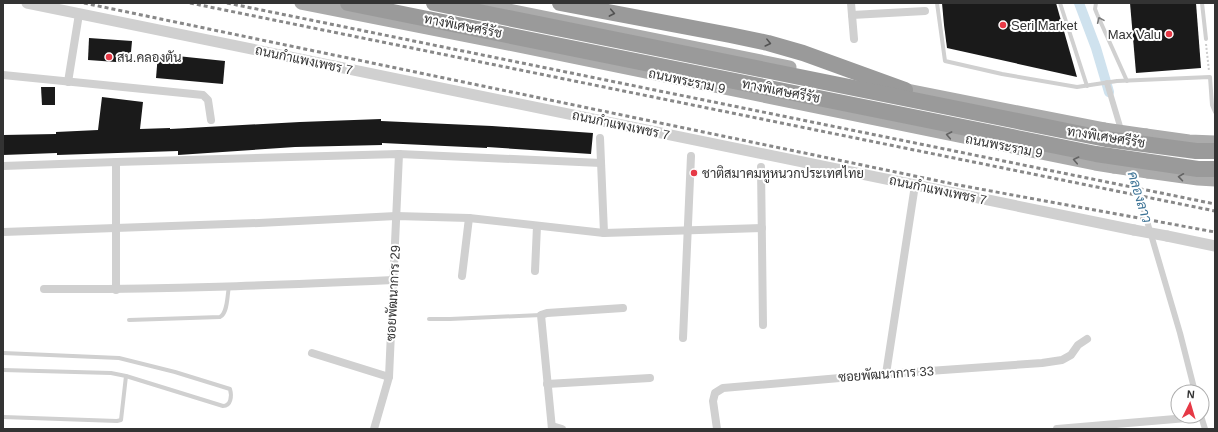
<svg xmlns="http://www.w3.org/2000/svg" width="1218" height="432" viewBox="0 0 1218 432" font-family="Arial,Sarabun,sans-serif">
<rect width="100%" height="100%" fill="#fff"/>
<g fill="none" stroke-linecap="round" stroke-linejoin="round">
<!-- canal -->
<polyline stroke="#cfe2ee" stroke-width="10" points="1079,3 1096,48 1109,92"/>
</g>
<!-- building -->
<g fill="#1a1a1a">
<polygon points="942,3 1056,3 1077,77 947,48 944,25"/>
<polygon points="1130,3 1196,3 1201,68 1136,73"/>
<polygon points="89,38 132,41 130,63 88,60"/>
<polygon points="158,54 225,61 223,84 156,78"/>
<polygon points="41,87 55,87 55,105 42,105"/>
<polygon points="102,97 143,102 140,129 170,128 170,129 300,122 381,119 381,121 492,126 593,133 591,154 487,147 487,148 382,143 382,145 295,147 178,155 178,151 57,155 57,153 3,155 3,135 56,134 56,132 98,130"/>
</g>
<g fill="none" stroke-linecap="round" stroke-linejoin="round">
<!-- path -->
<polyline stroke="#cdcdcd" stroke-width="2" stroke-dasharray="2 2" stroke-linecap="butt" points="1206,44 1209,71"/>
<!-- service -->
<g stroke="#d0d0d0" stroke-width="4">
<polyline points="937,3 945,61 1002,74 1077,87 1117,81 1210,77 1212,105 1215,112"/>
<polyline points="1060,3 1087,86"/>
<polyline points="1096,3 1095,9 1097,14 1127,81"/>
<polyline points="1202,3 1206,39"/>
<polyline points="429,319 450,319 541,315"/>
<path d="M 129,320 L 220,317 C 228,313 227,295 229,287"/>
<path d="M 3,353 L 119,358 L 175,372 L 230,389 C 232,396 231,406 223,406 L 126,376 L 111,373 L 3,370"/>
<polyline points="3,417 117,421 121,420 126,376"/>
</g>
<!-- pedestrian -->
<g stroke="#d0d0d0" stroke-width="6">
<polyline points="1107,83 1122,133"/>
<polyline points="1132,170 1180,333 1195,392"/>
<polyline points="1201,416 1205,429"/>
</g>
<!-- minor -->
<g stroke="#d0d0d0" stroke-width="8">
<polyline points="851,3 854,39"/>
<polyline points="852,15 925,11"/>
<polyline points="3,75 203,95 208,100 211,120"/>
<polyline points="68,82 79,14"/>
<polyline points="600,138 604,233"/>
<polyline points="3,166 116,162 399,154 601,163"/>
<polyline points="761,167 763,325"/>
<polyline points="3,232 259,223 396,216 469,218 604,233 762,228"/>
<polyline points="535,271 537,226"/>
<polyline points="462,276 469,218"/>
<path d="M 44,289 C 160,290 277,285 393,280"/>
<polyline points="116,290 116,162"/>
<polyline points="683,338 691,156"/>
<polyline points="312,353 389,377"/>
<polyline points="886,374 915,185"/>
<polyline points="547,384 650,378"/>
<polyline points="552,426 562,429"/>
<polyline points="374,429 389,377 399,154"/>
<polyline points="552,429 541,315 547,313 623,308"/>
<polyline points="717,429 713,401 715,393 723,388 886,374 1042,363 1062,360 1071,355 1078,345 1087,339"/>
<polyline points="1057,429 1187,418"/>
</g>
<!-- tertiary -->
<g stroke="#d0d0d0" stroke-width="11">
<polyline points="27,3 1134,230"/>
<polyline points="1167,236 1215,246"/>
</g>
<!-- primary -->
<g stroke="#ababab" stroke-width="13">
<polyline points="301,3 529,48 1095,164 1114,167"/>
<polyline points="474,3 790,67"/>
<polyline points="896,88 1104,129"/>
<polyline points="1146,135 1189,141 1215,142"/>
<polyline points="1148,172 1198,179 1215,180"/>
</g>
<!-- motorway -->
<polyline stroke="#9a9a9a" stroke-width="16" points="560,3 730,35 768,43 803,53 905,90"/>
<!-- rail -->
<g stroke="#888" stroke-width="3" stroke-dasharray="4 3" stroke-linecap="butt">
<polyline points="84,3 958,185 1215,232"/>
<polyline points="190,3 1215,211"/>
<polyline points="227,3 1215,204"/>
</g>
<!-- tertiary-bridge -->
<polyline stroke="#d0d0d0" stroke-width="11" points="1134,230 1167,236"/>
<!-- primary-bridge -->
<g stroke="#ababab" stroke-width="13">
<polyline points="1104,129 1146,135"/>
<polyline points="1114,167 1148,172"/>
</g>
<!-- motorway-bridge -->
<g stroke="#9a9a9a" stroke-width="16">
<polyline points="348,3 1096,154 1198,169 1215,169"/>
<polyline points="434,3 1106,139 1196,151 1215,151"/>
</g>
</g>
<!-- one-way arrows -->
<defs><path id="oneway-chevron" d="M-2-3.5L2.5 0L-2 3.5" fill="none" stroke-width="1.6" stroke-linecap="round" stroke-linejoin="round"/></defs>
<g stroke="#525252">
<use href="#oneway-chevron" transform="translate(612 13) rotate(11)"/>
<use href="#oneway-chevron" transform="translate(768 43) rotate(14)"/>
</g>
<use stroke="#7a7a7a" href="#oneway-chevron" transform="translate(1100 20) rotate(-114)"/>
<g stroke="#636363">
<use href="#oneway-chevron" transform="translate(949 135) rotate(-169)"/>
<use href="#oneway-chevron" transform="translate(1076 160) rotate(-168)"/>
<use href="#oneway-chevron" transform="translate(1181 177) rotate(-172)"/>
</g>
<!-- markers -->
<g fill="#e63946" stroke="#fff" stroke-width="1.5">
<circle cx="1003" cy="25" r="4"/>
<circle cx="1169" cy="34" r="4"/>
<circle cx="109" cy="57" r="4"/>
<circle cx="694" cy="173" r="4"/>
</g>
<g text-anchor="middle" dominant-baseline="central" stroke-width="4" stroke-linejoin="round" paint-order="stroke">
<!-- poi labels -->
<g font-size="13" fill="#333" stroke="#fff" text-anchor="start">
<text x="1011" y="25">Seri Market</text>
<text x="1161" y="34" text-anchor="end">Max Valu</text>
<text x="117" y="57">สน.คลองตัน</text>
<text x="702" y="173">ชาติสมาคมหูหนวกประเทศไทย</text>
</g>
<!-- street labels -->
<g font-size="13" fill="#333" stroke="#fff">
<text transform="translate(463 26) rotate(11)">ทางพิเศษศรีรัช</text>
<text transform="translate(304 60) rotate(12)">ถนนกำแพงเพชร 7</text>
<text transform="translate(687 81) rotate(12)">ถนนพระราม 9</text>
<text transform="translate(781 91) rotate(11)">ทางพิเศษศรีรัช</text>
<text transform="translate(621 125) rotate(12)">ถนนกำแพงเพชร 7</text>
<text transform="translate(1106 137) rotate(9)">ทางพิเศษศรีรัช</text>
<text transform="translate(1004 146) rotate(11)">ถนนพระราม 9</text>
<text transform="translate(938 190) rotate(12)">ถนนกำแพงเพชร 7</text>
<text transform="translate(393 293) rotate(-87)">ซอยพัฒนาการ 29</text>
<text transform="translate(886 374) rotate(-4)">ซอยพัฒนาการ 33</text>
</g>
<!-- water labels -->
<g font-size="14" font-style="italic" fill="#3f7597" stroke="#fff">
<text transform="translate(1140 197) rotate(73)">คลองลาว</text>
</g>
</g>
<!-- border -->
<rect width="1218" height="432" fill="none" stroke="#333333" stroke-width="8"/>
<!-- north arrow -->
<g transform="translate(1190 404) rotate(5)"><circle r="19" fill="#ffffff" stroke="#adadad"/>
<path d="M0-3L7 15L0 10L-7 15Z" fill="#e63946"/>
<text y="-6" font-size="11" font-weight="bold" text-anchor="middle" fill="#333333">N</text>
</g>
</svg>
